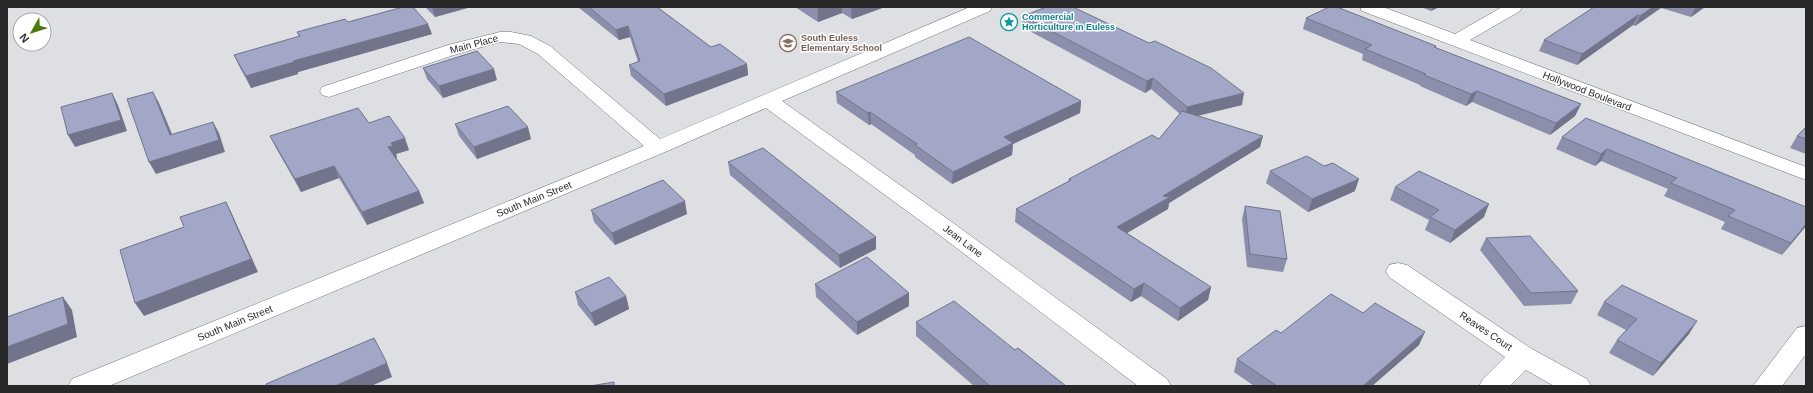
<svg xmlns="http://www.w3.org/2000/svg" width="1813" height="393" viewBox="0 0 1813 393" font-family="Helvetica,sans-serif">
<rect width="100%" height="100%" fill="#dedfe3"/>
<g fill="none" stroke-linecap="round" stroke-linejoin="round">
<!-- minor casing -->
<g stroke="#717275" stroke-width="1">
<g id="minor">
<polygon points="970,7 992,7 990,11 782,101 949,220 1167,379 1171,386 1138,386 933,230 766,108 665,152 109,386 68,386 72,379 644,146 538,54 519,44 500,42 460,53 329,97 322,95 320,91 322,87 448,45 500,32 511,32 531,36 550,46 660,139"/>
<polygon points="1360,7 1383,7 1455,34 1502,7 1522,7 1520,11 1470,40 1806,167 1806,180 1362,11"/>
<polygon points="1398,263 1407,265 1532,349 1587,379 1591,386 1554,386 1526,370 1510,386 1479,386 1483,379 1505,357 1389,277 1386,271 1389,265"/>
<polygon points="1806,326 1806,354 1782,386 1753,386 1797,328"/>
</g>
</g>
<!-- minor -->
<use href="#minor" fill="#fff" fill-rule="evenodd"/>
</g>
<!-- wall -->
<g fill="#8b8fab">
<polygon points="425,7 471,7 435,17"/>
<polygon points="578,7 657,7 711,47 747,64 748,75 666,106 631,76 629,65 638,62 630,37 619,40"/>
<polygon points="795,7 885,7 852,19 842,13 818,22"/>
<polygon points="1421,7 1439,7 1431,11"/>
<polygon points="1594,7 1705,7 1691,17 1661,8 1635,26 1633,25 1577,65 1539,51 1544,40"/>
<polygon points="1023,16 1242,105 1198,115 1260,147 1169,203 1168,209 1127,233 1211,287 1208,300 1178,321 1141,296 1131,302 1015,222 1016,209 1068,182 1069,179 1159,139 1180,114 1151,89 1145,93 1022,27"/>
<polygon points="1306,18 1436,46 1436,48 1581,104 1575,116 1550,135 1472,102 1466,106 1420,86 1420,85 1362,60 1363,54 1303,29"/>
<polygon points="348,22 432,34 298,72 298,74 251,88 239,66 234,55 299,37 297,32"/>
<polygon points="423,68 497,80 443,98 427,79"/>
<polygon points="836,92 1081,101 1080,113 1013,144 1012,155 952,184 915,157 915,155 871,124 869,125 837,103"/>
<polygon points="1586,118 1806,226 1782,255 1721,229 1725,222 1664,196 1668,189 1601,161 1595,166 1556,149 1562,137"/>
<polygon points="369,123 409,150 396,154 397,158 396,158 419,191 424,203 367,225 339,178 301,192 276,148 270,136"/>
<polygon points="455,124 531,139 477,159 459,136"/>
<polygon points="1806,127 1806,154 1790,148 1797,136"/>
<polygon points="728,162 876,237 876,249 840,268 730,175"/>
<polygon points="1270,171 1355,191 1308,212 1266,183"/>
<polygon points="1395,187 1484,217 1450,243 1425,230 1429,220 1390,200"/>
<polygon points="1245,206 1287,259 1283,272 1247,267 1242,219"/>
<polygon points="591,210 687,214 615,245 594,222"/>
<polygon points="1486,238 1578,291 1571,304 1524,306 1480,250"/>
<polygon points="815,284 909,306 857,335 816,297"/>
<polygon points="575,292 626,296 629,309 595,326 578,305"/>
<polygon points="1604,302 1689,334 1653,376 1609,353 1617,340 1626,330 1597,315"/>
<polygon points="916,322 1015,350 1066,386 974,386 916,336"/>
<polygon points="1281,333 1419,345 1372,386 1254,386 1234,372 1237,359"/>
</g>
<!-- shaded-wall -->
<g fill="#71748b">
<polygon points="432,7 471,7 435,17"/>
<polygon points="819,7 842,7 842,13 818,22 818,8"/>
<polygon points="851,7 885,7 852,19"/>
<polygon points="1433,7 1439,7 1431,11"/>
<polygon points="1653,7 1662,7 1635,26 1640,16"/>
<polygon points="1696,7 1705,7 1691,17"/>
<polygon points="1638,15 1633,25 1577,65 1582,54"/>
<polygon points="428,24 432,34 298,72 298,74 251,88 246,76 293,61"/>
<polygon points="628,26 630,37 619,40 616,30"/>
<polygon points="747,64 748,75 666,106 664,94"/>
<polygon points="494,69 497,80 443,98 439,86"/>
<polygon points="1153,78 1151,89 1145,93 1147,81"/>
<polygon points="1477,91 1472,102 1466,106 1471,94"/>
<polygon points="153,92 159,103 177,146 170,135"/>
<polygon points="112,93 118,105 127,131 75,147 68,135"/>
<polygon points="1244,93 1242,105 1185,119 1187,107"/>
<polygon points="1081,101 1080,113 1013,144 1012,155 952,184 953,172 1004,137"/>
<polygon points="1581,104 1575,116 1550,135 1556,123"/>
<polygon points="870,112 871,124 869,125 868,113"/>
<polygon points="213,122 219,133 225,152 156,174 149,162"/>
<polygon points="528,127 531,139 477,159 474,147"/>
<polygon points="1263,136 1260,147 1169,203 1168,209 1115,240 1117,227 1163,196"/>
<polygon points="405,138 409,150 396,154 397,158 393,159 388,147 391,143"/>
<polygon points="1607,149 1601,161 1595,166 1601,154"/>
<polygon points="334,166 339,178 301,192 295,179"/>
<polygon points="1359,179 1355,191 1308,212 1312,199"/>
<polygon points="419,191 424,203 367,225 362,212"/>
<polygon points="685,201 687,214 615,245 612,233"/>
<polygon points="226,202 232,214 258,272 144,316 135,303"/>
<polygon points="1489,204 1484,217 1450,243 1455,230"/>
<polygon points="1806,224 1806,226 1782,255 1791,243"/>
<polygon points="876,237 876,249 840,268 839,255"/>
<polygon points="1144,283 1141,296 1131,302 1134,289"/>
<polygon points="1211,287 1208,300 1178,321 1180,308"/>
<polygon points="909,293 909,306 857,335 857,322"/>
<polygon points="626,296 629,309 595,326 591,313"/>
<polygon points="63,297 72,310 77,337 7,364 7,347"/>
<polygon points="1697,321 1689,334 1653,376 1661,363"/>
<polygon points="1425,332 1419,345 1372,386 1363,386"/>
<polygon points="387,363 392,377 371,386 335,386"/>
</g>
<!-- building -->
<g fill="#a2a6c7" stroke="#71748b">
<polygon points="403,7 413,7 428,24 293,61 294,62 246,76 234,55 300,36 297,32 345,19 348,22"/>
<polygon points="589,7 657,7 711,47 720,44 747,64 664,94 629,65 640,61 628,26 616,30"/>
<polygon points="1046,7 1073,7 1149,43 1155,41 1211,68 1244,93 1187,107 1153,78 1147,81 1023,16"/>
<polygon points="1329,7 1337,7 1436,46 1434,47 1581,104 1556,123 1477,91 1471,94 1424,75 1426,74 1365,49 1372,45 1306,18"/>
<polygon points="1594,7 1653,7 1640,16 1638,15 1582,54 1544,40"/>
<polygon points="969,37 1081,101 1004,137 1013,143 953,172 915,145 917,144 870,112 868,113 836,92"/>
<polygon points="477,51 494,69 439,86 423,68"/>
<polygon points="153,92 170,135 213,122 219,140 149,162 127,99"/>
<polygon points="112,93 121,120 68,135 61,107"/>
<polygon points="508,106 528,127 474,147 455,124"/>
<polygon points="358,108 369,123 389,116 405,138 391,143 393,146 388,147 419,191 362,212 334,166 295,179 270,136"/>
<polygon points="1182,111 1263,136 1163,196 1170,197 1117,227 1211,287 1180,308 1144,283 1134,289 1016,209 1071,180 1069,179 1152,135 1159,139"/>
<polygon points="1586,118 1806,207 1806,224 1791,243 1728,216 1735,210 1671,183 1677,178 1607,149 1601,154 1562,137"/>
<polygon points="1806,127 1806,139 1797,136"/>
<polygon points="763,148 876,237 839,255 728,162"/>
<polygon points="1307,156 1324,166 1333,163 1359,179 1312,199 1270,171"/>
<polygon points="1419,171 1489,204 1455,230 1430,217 1439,210 1395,187"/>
<polygon points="663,180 685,201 612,233 591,210"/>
<polygon points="226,202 251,259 135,303 120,250 184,227 180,217"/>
<polygon points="1245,206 1280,211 1287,259 1250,254"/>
<polygon points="1530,236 1578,291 1531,293 1486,238"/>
<polygon points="867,257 909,293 857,322 815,284"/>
<polygon points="609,277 626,296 591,313 575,292"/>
<polygon points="1622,285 1697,321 1661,363 1617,340 1637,319 1604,302"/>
<polygon points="1331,294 1363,313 1375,303 1425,332 1363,386 1364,386 1277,386 1237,359 1276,330 1281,333"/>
<polygon points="63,297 68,324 7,347 7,317"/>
<polygon points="954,301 1015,350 1018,348 1066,386 990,386 916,322"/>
<polygon points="374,338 387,363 335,386 266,386 266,384"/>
<polygon points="614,382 614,386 590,386"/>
</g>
<!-- icons -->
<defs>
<g id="sight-ring" transform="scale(0.9)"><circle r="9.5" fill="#fff" stroke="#0f9aa8" stroke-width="1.5"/><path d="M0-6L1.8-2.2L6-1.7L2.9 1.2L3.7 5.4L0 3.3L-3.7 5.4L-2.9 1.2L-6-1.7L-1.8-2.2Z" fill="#0f9aa8"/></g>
<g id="school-ring" transform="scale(0.9)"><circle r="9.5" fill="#fff" stroke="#8d6e63" stroke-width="1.5"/><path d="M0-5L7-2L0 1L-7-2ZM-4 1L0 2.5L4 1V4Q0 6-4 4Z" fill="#8d6e63"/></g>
</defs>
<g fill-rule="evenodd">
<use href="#sight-ring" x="1009" y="22"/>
<use href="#school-ring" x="788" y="43"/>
</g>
<g text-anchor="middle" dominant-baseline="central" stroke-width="3" stroke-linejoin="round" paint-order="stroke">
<!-- far-culture labels -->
<g font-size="9" font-weight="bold" fill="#0d838f" stroke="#fff" text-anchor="start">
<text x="1022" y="17">Commercial<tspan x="1022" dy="10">Horticulture in Euless</tspan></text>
</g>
<!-- far-education labels -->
<g font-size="9" font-weight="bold" fill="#785e54" stroke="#fff" text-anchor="start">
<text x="801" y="38">South Euless<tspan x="801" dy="10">Elementary School</tspan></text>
</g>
<!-- street labels -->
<g font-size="10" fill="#282829" stroke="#fff">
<text transform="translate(474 44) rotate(-15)">Main Place</text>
<text transform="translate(1587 91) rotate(21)">Hollywood Boulevard</text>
<text transform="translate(534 199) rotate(-22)">South Main Street</text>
<text transform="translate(963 241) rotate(37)">Jean Lane</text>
<text transform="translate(235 323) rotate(-22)">South Main Street</text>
<text transform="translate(1486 331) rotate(34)">Reaves Court</text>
</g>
</g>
<!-- border -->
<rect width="1813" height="393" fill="none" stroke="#282829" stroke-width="16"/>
<!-- north arrow -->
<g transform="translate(32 32) rotate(231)"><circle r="19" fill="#ffffff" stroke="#a9a9a9"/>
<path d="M0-3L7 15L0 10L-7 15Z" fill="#487b0a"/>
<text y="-6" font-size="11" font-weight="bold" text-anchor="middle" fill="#282829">N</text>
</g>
</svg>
